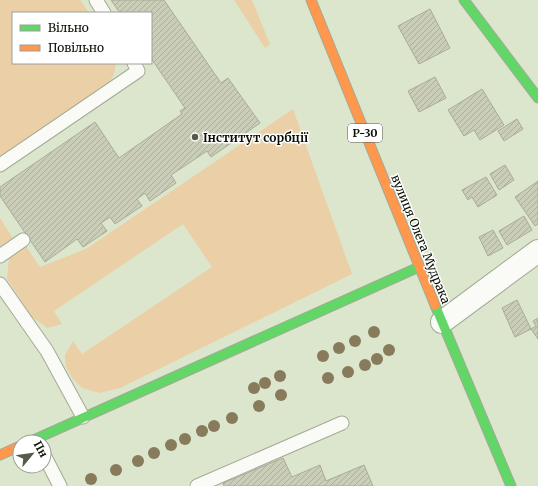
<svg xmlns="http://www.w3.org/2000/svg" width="538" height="486" viewBox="0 0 538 486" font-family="Merriweather,serif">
<defs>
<pattern id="building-hatch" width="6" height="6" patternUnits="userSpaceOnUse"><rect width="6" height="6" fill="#cacdb8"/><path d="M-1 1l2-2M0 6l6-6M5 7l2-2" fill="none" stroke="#acaf9d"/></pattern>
</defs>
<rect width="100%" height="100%" fill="#dce6cc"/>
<!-- grass -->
<g fill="#ebcfa6">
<polygon points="0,0 80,0 89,13 13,13 13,63 116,63 114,74 110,81 0,158"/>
<polygon points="234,0 252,0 270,44 265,48"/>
<polygon points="293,109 352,274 120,388 99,393 82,388 73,379 66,367 65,355 73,341 82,354 212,267 183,224 54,311 62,324 47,328 31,316 7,279 9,258 25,245 40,267 86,249"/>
<polygon points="0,218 14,240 5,246 0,246"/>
</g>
<!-- building -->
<g fill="url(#building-hatch)" stroke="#a9ac98">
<polygon points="111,0 164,0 221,83 228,78 260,123 211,157 207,151 171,175 176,183 150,201 145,193 137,199 142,206 115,224 110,217 101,223 107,231 83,247 77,239 45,262 0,196 0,187 95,122 119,158 182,114 180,111 185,108 151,58 151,13 120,13"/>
<polygon points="430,9 450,48 419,64 398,26"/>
<polygon points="435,77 446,98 419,112 408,91"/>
<polygon points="482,89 504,125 480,140 474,130 464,136 448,110"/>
<polygon points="517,119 523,129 504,141 498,131"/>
<polygon points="505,165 514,180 499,190 490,174"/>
<polygon points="486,177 497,195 478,207 472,197 468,200 462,190"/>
<polygon points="538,181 538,224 535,226 515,197"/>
<polygon points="524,216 532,230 507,245 499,231"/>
<polygon points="493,230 503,248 488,256 479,237"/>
<polygon points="517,300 531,329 515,337 502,308"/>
<polygon points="538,318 538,339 531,329 536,326 533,321"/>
<polygon points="283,458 292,477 320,465 326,481 364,465 373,486 224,486 223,483"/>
</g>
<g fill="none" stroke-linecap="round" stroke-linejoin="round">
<!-- lane casing -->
<g stroke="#a3aa96" stroke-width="15">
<g id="lane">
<polyline points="96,0 104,13"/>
<polyline points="0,165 138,71 134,63"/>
<polyline points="0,256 23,240"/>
<polyline points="0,284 47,351 83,417"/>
<polyline points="44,455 60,486"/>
<polyline points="197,486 342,423"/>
</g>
</g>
<!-- street casing -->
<g stroke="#a3aa96" stroke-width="24">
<polyline id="street" points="442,322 538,251"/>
</g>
<!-- fast casing -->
<g stroke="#a3aa96" stroke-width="11">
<g id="fast">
<polyline points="464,0 538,98"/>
<polyline points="435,305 511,486"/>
<polyline points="29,442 419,267"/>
</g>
</g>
<!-- slow casing -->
<g stroke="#a3aa96" stroke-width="11">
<g id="slow">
<polyline points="311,0 435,305"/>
<polyline points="0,455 20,446"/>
</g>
</g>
<!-- lane -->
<use href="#lane" stroke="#fafbf7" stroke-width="13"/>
<!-- street -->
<use href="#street" stroke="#fafbf7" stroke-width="22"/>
<!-- fast -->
<use href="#fast" stroke="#63d668" stroke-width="9"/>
<!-- slow -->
<use href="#slow" stroke="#ff974d" stroke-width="9"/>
</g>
<!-- trees -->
<g fill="#877b5c">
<circle cx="374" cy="332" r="6"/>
<circle cx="355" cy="341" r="6"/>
<circle cx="339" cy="348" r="6"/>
<circle cx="389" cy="350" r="6"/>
<circle cx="323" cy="356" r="6"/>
<circle cx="377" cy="359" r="6"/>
<circle cx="365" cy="365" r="6"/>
<circle cx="348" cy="372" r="6"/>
<circle cx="280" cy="376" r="6"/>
<circle cx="328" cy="378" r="6"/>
<circle cx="265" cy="383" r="6"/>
<circle cx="254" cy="388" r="6"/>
<circle cx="281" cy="395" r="6"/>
<circle cx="259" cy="406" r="6"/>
<circle cx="232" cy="418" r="6"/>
<circle cx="214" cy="426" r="6"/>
<circle cx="202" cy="431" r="6"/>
<circle cx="185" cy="439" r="6"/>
<circle cx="171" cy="445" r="6"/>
<circle cx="154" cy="453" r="6"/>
<circle cx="138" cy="461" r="6"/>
<circle cx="116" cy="470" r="6"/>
<circle cx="91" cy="479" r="6"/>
</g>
<!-- markers -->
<circle fill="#545b49" stroke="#fff" stroke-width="1.5" cx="195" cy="137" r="4"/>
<g text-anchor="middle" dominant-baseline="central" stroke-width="3" stroke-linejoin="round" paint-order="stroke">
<!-- shield labels -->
<rect fill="#fff" stroke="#54584e" stroke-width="1" x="348" y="124" width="34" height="18" rx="3"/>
<g font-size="11" font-weight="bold" fill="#0b1002">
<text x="365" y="133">Р-30</text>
</g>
<!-- poi labels -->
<g font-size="12" font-weight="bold" fill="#0b1002" stroke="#fff" text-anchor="start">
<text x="203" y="137">Інститут сорбції</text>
</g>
<!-- street labels -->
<g font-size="12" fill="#0b1002" stroke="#fff">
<text transform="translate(421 239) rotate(68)">вулиця Олега Мудрака</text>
</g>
</g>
<!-- legend -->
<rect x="12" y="12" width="140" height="52" fill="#ffffff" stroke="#9d9f9a"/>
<rect x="20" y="25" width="20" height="6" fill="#63d668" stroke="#9d9f9a"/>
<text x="48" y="32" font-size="12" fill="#0b1002">Вільно</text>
<rect x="20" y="45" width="20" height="6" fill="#ff974d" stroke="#9d9f9a"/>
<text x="48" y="52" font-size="12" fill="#0b1002">Повільно</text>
<!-- north arrow -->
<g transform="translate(32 454) rotate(61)"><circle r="19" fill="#ffffff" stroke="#9d9f9a"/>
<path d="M0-3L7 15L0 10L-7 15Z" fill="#545b49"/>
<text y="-6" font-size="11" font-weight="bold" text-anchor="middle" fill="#0b1002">Пн</text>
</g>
</svg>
